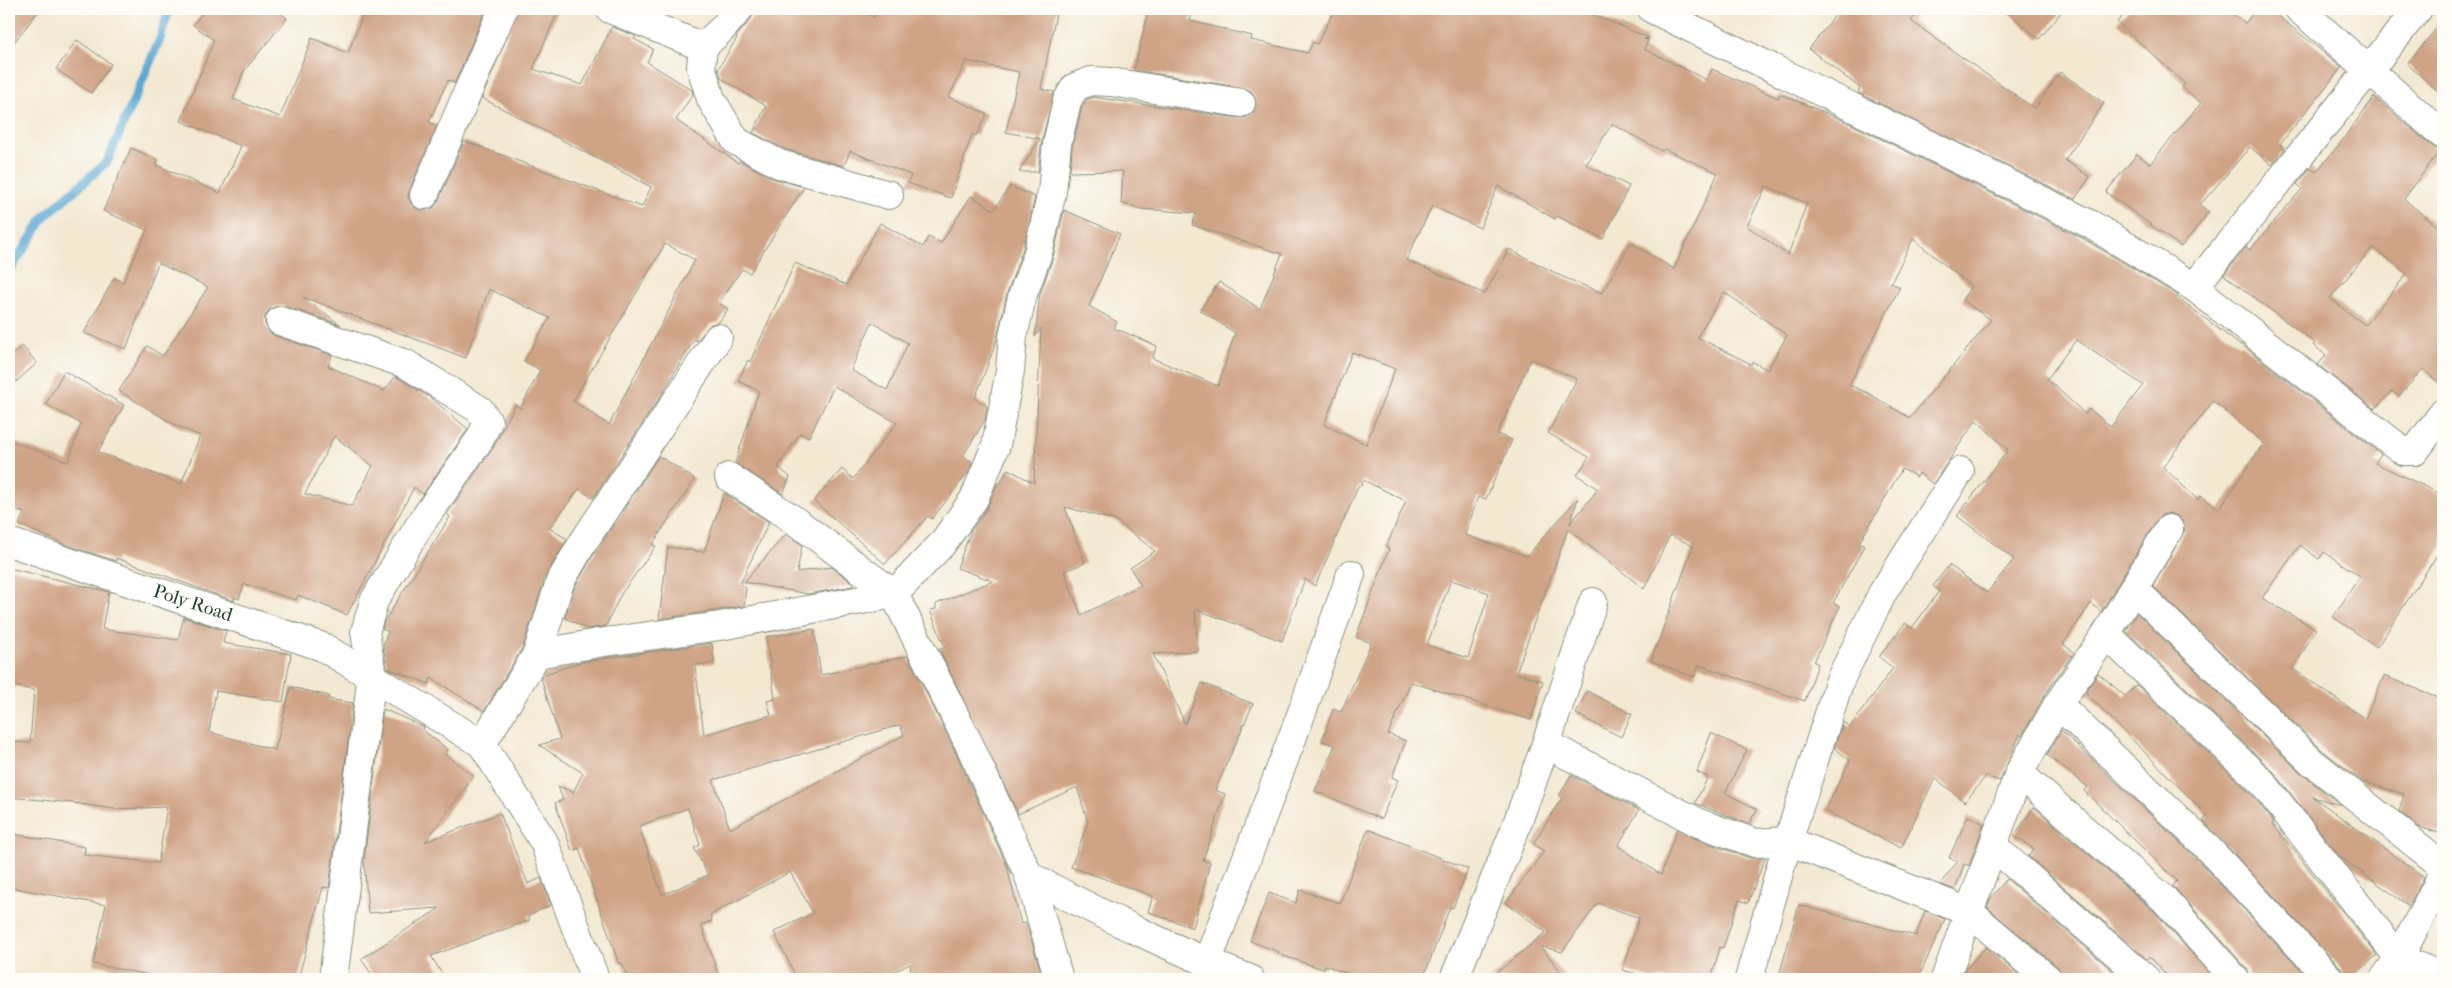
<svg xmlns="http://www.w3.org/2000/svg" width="2452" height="988" viewBox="0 0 2452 988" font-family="'IM FELL French Canon',serif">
<rect width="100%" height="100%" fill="#fdfcf7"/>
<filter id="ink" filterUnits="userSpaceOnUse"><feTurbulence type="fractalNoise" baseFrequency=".02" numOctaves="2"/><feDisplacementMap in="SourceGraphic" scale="10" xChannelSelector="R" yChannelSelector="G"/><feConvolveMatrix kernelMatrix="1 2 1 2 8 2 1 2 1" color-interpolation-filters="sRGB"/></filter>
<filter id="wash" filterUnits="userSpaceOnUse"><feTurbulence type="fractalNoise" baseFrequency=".0096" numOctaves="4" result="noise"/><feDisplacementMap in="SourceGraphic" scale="20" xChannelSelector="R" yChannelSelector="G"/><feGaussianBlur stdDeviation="1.12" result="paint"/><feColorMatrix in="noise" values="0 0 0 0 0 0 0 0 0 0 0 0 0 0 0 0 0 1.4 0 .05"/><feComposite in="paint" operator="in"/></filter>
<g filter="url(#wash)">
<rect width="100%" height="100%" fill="#f3e8d1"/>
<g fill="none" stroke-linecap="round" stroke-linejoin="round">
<!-- stream -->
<polyline stroke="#5aa8d3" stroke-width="9" points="9,272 45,216 107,162 160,39 169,9"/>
</g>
<g id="blocks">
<!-- building -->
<g fill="#cfa385" fill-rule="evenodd">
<polygon points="9,9 40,9 9,49"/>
<path d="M 205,9 L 275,9 L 287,18 L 244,71 L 233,99 L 280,117 L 312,38 L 348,53 L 365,9 L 486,9 L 455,83 L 448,80 L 429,122 L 437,126 L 410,189 L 408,196 L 411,204 L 418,210 L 426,210 L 433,208 L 438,202 L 464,141 L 642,207 L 651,187 L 482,98 L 518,9 L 559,9 L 533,69 L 582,85 L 612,27 L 636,36 L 634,39 L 653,49 L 647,62 L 692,90 L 693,94 L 676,120 L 738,163 L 740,161 L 772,178 L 804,187 L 750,273 L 742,269 L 719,303 L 728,309 L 719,322 L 711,324 L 697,341 L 694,339 L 662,394 L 593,498 L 579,489 L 549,528 L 567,539 L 545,577 L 523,647 L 484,711 L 431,678 L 429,684 L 387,668 L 383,646 L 388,631 L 382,629 L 385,620 L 450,517 L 447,514 L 493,448 L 515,405 L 521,408 L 540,370 L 524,361 L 550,318 L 489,289 L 466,358 L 303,297 L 341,325 L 285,306 L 277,306 L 269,310 L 265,316 L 265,324 L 269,332 L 275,336 L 332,355 L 328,366 L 384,391 L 395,377 L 399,378 L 431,398 L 468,429 L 423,494 L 414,487 L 347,615 L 298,595 L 296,600 L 244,584 L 239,599 L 235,597 L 234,601 L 116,558 L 116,561 L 69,546 L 19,525 L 24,513 L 9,508 L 9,440 L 68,462 L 81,424 L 46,404 L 64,371 L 124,405 L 98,452 L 181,484 L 200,436 L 175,425 L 119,391 L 147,346 L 163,356 L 208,287 L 158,263 L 126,349 L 84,333 L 114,278 L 123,282 L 147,230 L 103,211 L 131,148 L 158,160 L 156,165 L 220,193 L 241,146 L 181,121 L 214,40 L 193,25 ZM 665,244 L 695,260 L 609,425 L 573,401 ZM 334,436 L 373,466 L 352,506 L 305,494 Z"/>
<polygon points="754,9 855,9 874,17 877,9 1057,9 1041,89 1054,92 1042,140 1038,172 1019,172 1040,139 1006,132 1019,72 966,61 949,97 987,114 976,136 972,134 951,198 908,183 911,175 850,151 844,166 785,149 753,133 766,106 721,78 718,69 737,38 736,37 751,19"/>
<path d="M 1149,9 L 1173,9 L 1192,13 L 1190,21 L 1252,36 L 1251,40 L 1308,53 L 1313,42 L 1317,44 L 1335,9 L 1580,9 L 1649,38 L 1644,39 L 1648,40 L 1644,49 L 1707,80 L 1712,69 L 1778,98 L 1780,94 L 1845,121 L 2082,238 L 2178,295 L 2177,297 L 2240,345 L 2241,344 L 2381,454 L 2375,463 L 2443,495 L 2443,546 L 2377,647 L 2333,617 L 2360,576 L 2324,552 L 2319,559 L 2300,545 L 2262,598 L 2316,629 L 2293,669 L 2365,719 L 2384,676 L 2443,699 L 2443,834 L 2419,827 L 2399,811 L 2404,794 L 2363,782 L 2322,750 L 2153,586 L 2185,530 L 2182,521 L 2177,516 L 2170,513 L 2162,515 L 2156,521 L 2101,612 L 2091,603 L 2063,644 L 2074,652 L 2044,696 L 2022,736 L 2020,734 L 2000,781 L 1986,776 L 1965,802 L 1935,778 L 1901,848 L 1825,811 L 1850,760 L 1834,748 L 1843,722 L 1850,727 L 1893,668 L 1879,657 L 1905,623 L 1912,628 L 1939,591 L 1933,586 L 1949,565 L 1987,593 L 2014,559 L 1957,516 L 2008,450 L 1976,420 L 1933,484 L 1919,473 L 1917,477 L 1902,469 L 1859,543 L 1864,546 L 1833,603 L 1840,606 L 1814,662 L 1818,664 L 1805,701 L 1699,665 L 1694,677 L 1651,661 L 1693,546 L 1670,535 L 1644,589 L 1568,529 L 1516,673 L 1543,681 L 1531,720 L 1411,682 L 1388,734 L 1406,741 L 1392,777 L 1398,780 L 1381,819 L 1315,791 L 1335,745 L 1322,741 L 1333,709 L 1341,712 L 1371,643 L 1356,637 L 1389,549 L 1386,547 L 1406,501 L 1363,480 L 1361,486 L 1359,485 L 1315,586 L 1305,579 L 1282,641 L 1195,609 L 1198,651 L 1153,654 L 1185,724 L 1202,683 L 1253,704 L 1215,790 L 1225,794 L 1203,860 L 1210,862 L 1193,928 L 1148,912 L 1153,896 L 1071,867 L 1088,822 L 1077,787 L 1018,814 L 939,649 L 945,648 L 930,610 L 936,609 L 936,604 L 993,581 L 957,568 L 971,531 L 987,508 L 998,482 L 1000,484 L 1008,469 L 1034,483 L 1041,328 L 1035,337 L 1040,294 L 1053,257 L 1064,210 L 1120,234 L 1089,306 L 1117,322 L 1114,328 L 1157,346 L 1152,358 L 1218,386 L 1235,333 L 1200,310 L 1219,282 L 1260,309 L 1282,254 L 1192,225 L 1196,213 L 1141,209 L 1121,203 L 1123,171 L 1070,172 L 1072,147 L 1082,107 L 1086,100 L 1093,97 L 1239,118 L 1247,117 L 1253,112 L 1256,105 L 1255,97 L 1251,91 L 1244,88 L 1134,70 ZM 1612,124 L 1662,151 L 1664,149 L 1718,173 L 1674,269 L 1631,243 L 1602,293 L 1563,277 L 1509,249 L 1485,294 L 1406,260 L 1432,206 L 1480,228 L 1498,186 L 1555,219 L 1557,216 L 1603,239 L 1629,186 L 1586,165 ZM 1766,186 L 1807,203 L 1788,255 L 1747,226 ZM 1913,239 L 1971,286 L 1962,300 L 1991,320 L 1910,418 L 1868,393 L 1849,385 L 1900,287 L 1891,283 ZM 1724,292 L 1787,335 L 1768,370 L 1753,362 L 1751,364 L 1697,337 ZM 2076,340 L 2143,385 L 2111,427 L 2089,409 L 2085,414 L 2047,379 ZM 1352,352 L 1395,369 L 1366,444 L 1324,425 ZM 1531,359 L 1577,379 L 1548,433 L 1589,457 L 1577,475 L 1598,489 L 1570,524 L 1578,498 L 1527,556 L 1465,535 L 1478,497 L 1486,499 L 1512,440 L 1497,434 ZM 2213,401 L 2264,443 L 2219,509 L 2200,496 L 2198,500 L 2163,467 ZM 1065,507 L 1117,521 L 1155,551 L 1130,568 L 1141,585 L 1081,615 L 1064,571 L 1085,563 ZM 1451,580 L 1489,593 L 1468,658 L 1427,645 Z"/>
<polygon points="1840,9 1920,9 1911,21 2035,109 2060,72 2104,103 2065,160 2090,177 2075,199 1858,93 1860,88 1809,49"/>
<polygon points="2004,9 2064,9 2039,39"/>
<polygon points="2130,9 2226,9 2245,23 2257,9 2269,9 2342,67 2280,144 2285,149 2272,165 2250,147 2200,205 2209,212 2181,247 2106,192 2137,154 2150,164 2201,103 2182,87 2185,84 2117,22"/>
<polygon points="2443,20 2443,95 2407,64"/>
<polygon points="77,40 111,64 91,93 56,69"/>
<path d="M 2374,97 L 2433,147 L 2440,150 L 2404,199 L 2443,231 L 2443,387 L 2423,369 L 2398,397 L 2392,391 L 2375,409 L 2318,365 L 2326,355 L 2313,345 L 2315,343 L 2224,275 L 2246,247 L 2250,250 L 2302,189 L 2297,184 L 2310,168 L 2316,172 L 2338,146 ZM 2373,247 L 2407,274 L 2365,325 L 2330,298 Z"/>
<path d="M 1010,186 L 1035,197 L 1023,249 L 1007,293 L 997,339 L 975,399 L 987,406 L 985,420 L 963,456 L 972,462 L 967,474 L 932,519 L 928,516 L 885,564 L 814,501 L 842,469 L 853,479 L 897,423 L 834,386 L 809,437 L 800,433 L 778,467 L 790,477 L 783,494 L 735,463 L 759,391 L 738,381 L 748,360 L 750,362 L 795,263 L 846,285 L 880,223 L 923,247 L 928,237 L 941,243 L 971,196 L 994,210 ZM 872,322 L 908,343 L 887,390 L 851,370 Z"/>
<polygon points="22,346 37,363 9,388 9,357"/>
<polygon points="659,456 695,479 652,545 656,546 621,594 606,626 588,629 565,618 574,588 595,552"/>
<polygon points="724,493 769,522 740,584 746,588 744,606 659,619 668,547 704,552"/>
<polygon points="786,534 802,545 797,572 832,567 853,583 853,586 808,594 744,582"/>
<polygon points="9,568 109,592 102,629 178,640 184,617 226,631 223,643 291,654 283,702 216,691 209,732 275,750 291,687 329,696 328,699 353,703 329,888 323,887 298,979 154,979 155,976 93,964 106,905 9,887 9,833 85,847 84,855 158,863 167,807 114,809 73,803 9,797 9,742 30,743 34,690 9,685"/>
<polygon points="2137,613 2301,773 2341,805 2313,797 2424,877 2409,906 2339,856 2274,772 2126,631"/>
<path d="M 814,629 L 821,675 L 908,656 L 956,753 L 1007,866 L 1021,924 L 1026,923 L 1043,979 L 912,979 L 910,964 L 878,979 L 797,979 L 774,932 L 813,913 L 790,872 L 710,915 L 712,921 L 701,925 L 720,979 L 628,979 L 622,963 L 619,964 L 579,848 L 572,851 L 555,803 L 563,800 L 558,786 L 573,792 L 583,773 L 539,745 L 560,739 L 541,678 L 542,675 L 581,662 L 712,643 L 714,663 L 695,665 L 704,735 L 771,715 L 767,701 L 775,699 L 766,637 ZM 900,725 L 904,735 L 730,829 L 713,780 ZM 688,808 L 700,845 L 694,848 L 708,875 L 662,895 L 639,826 Z"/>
<polygon points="2098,673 2125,696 2137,685 2251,794 2274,822 2272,823 2377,955 2351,979 2345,979 2341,968 2203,821 2208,816 2085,692"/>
<polygon points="1587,691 1632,714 1621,737 1576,714"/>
<polygon points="383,709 424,727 423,730 448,750 445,754 474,776 425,842 500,813 528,884 541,878 551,905 528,916 530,920 431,956 445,979 375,979 361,959 440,908 368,913 364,859"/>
<polygon points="2061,730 2193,855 2309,979 2250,979 2247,969 2173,886 2177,881 2084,791 2088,787 2047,755"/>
<polygon points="1711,733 1747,750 1725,793 1757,809 1749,824 1695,803 1708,777 1697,772"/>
<polygon points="1571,775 1639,810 1618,846 1661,875 1677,829 1694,838 1750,858 1765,858 1748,903 1739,900 1723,948 1720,947 1711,979 1653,979 1623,970 1639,918 1598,903 1562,952 1540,946 1567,979 1489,979 1546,932 1506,903 1544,851 1533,844 1562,798 1559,796"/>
<polygon points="2034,807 2154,911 2214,979 2171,979 2149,957 2147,959 2028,856 2034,849 2014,836"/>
<polygon points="1968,816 1984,824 1969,866 1964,864 1955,890 1940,884 1958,861 1949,858"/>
<polygon points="1368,829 1468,869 1453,908 1450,907 1423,979 1361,979 1325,965 1323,969 1278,954 1279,952 1250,941 1269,893 1296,903 1300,890 1340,903"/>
<polygon points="2007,879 2122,979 2063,979 2058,967 1987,907 1992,896"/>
<polygon points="1799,905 1916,936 1925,911 1945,919 1918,979 1778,979"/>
<polygon points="1986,947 2024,979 1962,979 1964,971"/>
</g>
</g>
</g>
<g filter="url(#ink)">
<use href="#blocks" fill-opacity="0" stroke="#899282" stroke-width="1"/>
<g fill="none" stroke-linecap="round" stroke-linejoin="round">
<!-- street casing -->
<g stroke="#899282" stroke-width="30">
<g id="street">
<polyline points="610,9 703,47"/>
<polyline points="739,9 722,29 703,47 701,67 711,99 736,141 779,164 889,195"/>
<polyline points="1652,9 2090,224 2194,287 2403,451 2415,451 2443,413"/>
<polyline points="2299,9 2443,135"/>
<polyline points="424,195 503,9"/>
<polyline points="2194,287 2418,9"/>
<polyline points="280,321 406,364 480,410 488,422 480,439 419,526 374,601 365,632 372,675 333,979"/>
<polyline points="729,477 794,520 894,594 970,746 1029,876 1059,979"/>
<polyline points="9,542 323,647 482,744 544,842 595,979"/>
<polyline points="2134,589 2312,762 2443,866"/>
<polyline points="2106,634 2263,783 2399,958 2443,977"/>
<polyline points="537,654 598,643 720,626 894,594 942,544 974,499 996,445 1010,371 1013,336 1022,297 1038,253 1052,192 1057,144 1067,101 1075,87 1091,81 1111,82 1241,103"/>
<polyline points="2058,704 2204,844 2330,979"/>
<polyline points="482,744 537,654 560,582 582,544 718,338"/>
<polyline points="1546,744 1699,823 1755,843 1788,841 1969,912 2048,979"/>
<polyline points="2019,773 2165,900 2235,979"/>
<polyline points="1993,846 2146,979"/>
<path d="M 1029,876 C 1101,914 1173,950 1250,979"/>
<polyline points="1207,963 1302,712 1351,574"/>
<polyline points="1454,979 1514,832 1546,744 1593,602"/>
<polyline points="1749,979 1788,841 1840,680 1883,592 1960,471"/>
<polyline points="1945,979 2019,773 2058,704 2106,634 2169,529"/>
<polyline points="2384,979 2399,958 2443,874"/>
</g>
</g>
<!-- street -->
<use href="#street" stroke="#fff" stroke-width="28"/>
</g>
</g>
<g text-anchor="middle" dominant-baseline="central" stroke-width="4" stroke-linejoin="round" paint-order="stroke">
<!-- street labels -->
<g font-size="19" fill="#1f3d34" stroke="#fdfcf7">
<text transform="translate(193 603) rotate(18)">Poly Road</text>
</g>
</g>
<!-- margin -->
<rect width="2452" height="988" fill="none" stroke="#fdfcf7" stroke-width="30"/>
</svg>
